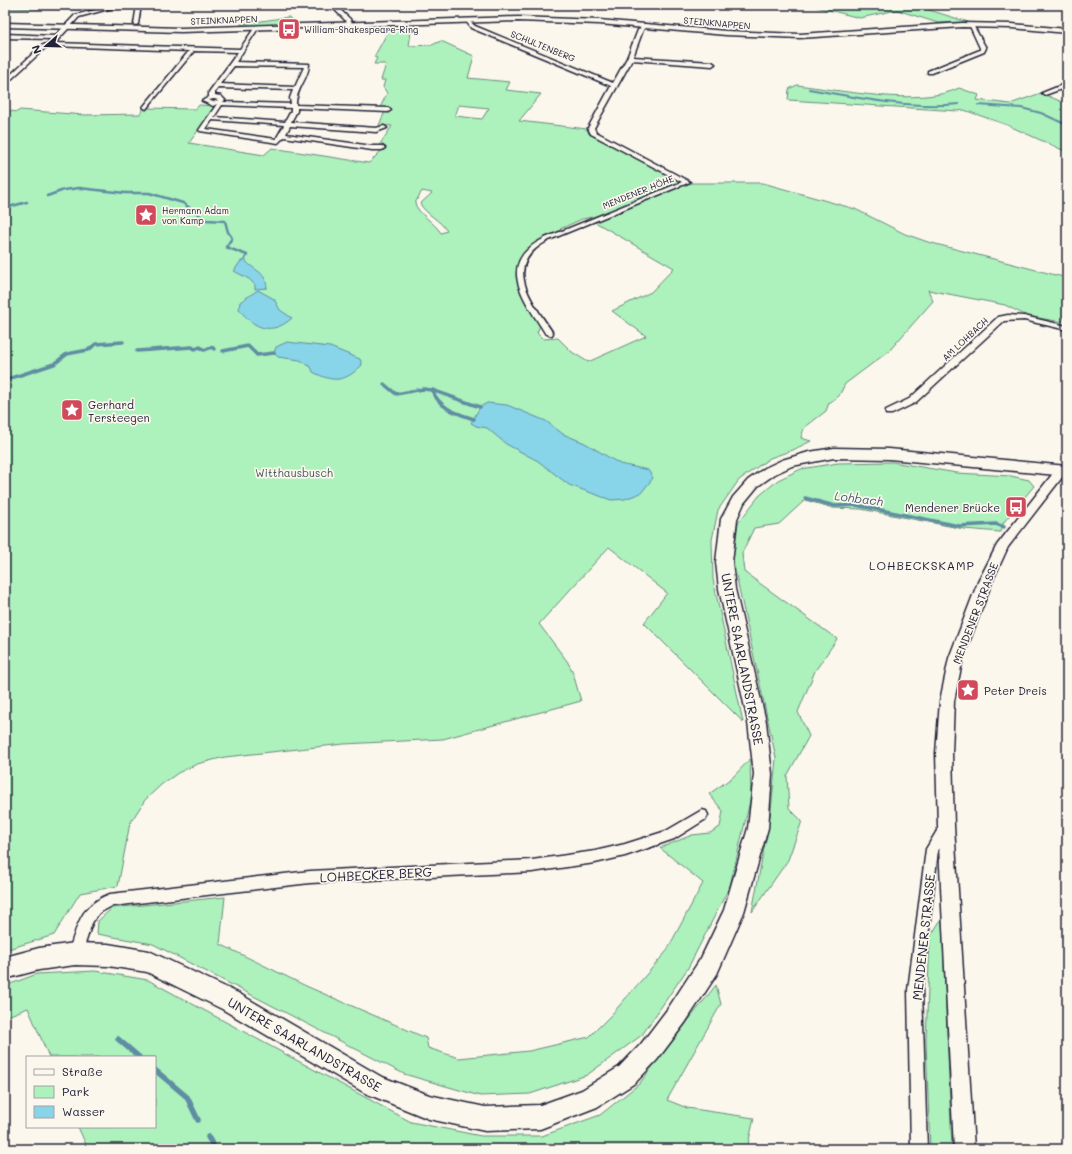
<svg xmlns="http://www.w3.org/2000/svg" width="1072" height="1154" viewBox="0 0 1072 1154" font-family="Mali,sans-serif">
<rect width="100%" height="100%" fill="#fbf7ec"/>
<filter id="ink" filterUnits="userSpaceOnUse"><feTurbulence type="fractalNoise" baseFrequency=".025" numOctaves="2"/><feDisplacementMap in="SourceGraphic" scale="8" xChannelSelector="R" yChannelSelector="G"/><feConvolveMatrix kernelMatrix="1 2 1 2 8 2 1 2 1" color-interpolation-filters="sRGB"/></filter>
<g filter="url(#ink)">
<!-- green -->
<g fill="#adf1bc" stroke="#688a7c" fill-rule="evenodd">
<polygon points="5,5 113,5 89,10 5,8"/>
<polygon points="809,5 913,5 968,22 938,23 897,10 860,18"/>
<polygon points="289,17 294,24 241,26 241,24"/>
<path d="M 412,25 L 409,46 L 432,45 L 441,41 L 474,56 L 468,78 L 510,82 L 506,90 L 541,94 L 519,121 L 587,129 L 589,134 L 678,179 L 679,184 L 597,216 L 582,219 L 560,229 L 562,231 C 498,256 512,275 540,325 L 537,333 L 543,339 L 558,338 L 572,352 L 588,362 L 646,336 L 612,311 L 651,292 L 674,268 L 595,222 L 688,183 L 763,183 L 855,209 L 905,234 L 928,242 L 1067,278 L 1067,307 L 1062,322 L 1027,316 L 1005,305 L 928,290 L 933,301 L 889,351 L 845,384 L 839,396 L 829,403 L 826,411 L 804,428 L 801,438 L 811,441 L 793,450 L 770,458 L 739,480 L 718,510 L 712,540 L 713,579 L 743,722 L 644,623 L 667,593 L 609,547 L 539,624 L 567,661 L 572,670 L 581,701 L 443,739 L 344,744 L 225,757 L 197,764 L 178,773 L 162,784 L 145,800 L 130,823 L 118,886 L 80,893 L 54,935 L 5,950 L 5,110 L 17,112 L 20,110 L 85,115 L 140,114 L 144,108 L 196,109 L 199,105 L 216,106 L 189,143 L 264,155 L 272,148 L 369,163 L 381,151 L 376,150 L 392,126 L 379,125 L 384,114 L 380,108 L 387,93 L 383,87 L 385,80 L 381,80 L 386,64 L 374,64 L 377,58 L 374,57 L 391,26 ZM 459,105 L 489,108 L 482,119 L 455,116 ZM 422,191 L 432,193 L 420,204 C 427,215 440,220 447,231 L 441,233 C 434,222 417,213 415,203 Z"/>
<path d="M 797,85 C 840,90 921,107 959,88 L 979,95 L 977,100 L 1010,104 L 1041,93 L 1067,104 L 1067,152 L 1007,125 L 964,110 L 958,111 L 788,100 L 789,89 Z"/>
<polygon points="892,462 957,473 1011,476 1029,480 1034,486 1004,522 1000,532 964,529 861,509 833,508 805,500 779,524 754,528 742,553 744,572 837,639 815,671 798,712 809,736 787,776 789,808 802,821 788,860 752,912 771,811 776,758 733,561 738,523 759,496 778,480 801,469 838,463"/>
<polygon points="750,759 751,797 730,886 688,968 642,1035 587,1075 530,1094 480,1096 404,1074 153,944 97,934 98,921 112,908 225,897 220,944 306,986 426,1038 428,1048 459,1058 529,1051 589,1037 612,1014 666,952 703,883 660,848 692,835 710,833 720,827 723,811 709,794 733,777"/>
<polygon points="942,918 952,1149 930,1149 926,1041 930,937"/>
<polygon points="95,971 148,980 411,1122 481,1136 542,1136 600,1115 639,1084 716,985 721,1004 667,1100 687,1108 754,1118 747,1149 88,1149 78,1127 155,1127 155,1057 49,1057 28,1008 5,1017 5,986 37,974"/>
</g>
<!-- water -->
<g fill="#88d4e8" stroke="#5f8da3">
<path d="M 245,259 C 251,271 266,269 267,288 L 255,289 L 255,285 L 249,279 L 234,271 L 240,262 Z"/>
<path d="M 258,290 L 274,299 L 280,310 L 292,318 C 272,336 254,329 239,309 L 240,302 Z"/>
<path d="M 287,342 L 330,347 L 360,359 L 362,365 C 345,382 334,383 313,372 L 311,367 L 300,360 L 278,357 L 274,353 L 276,347 Z"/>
<polygon points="487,403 507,405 546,421 563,434 585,443 620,464 648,470 653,478 641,493 625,499 611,500 569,485 538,461 506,444 487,428 476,426 471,423 480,407"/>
</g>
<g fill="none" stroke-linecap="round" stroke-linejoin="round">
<!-- stream-far3 -->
<g stroke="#5f8da3" stroke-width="2">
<path d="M 809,89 C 858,98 909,109 959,104"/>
<polyline points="978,105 1021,108 1041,113 1067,125"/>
</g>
<!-- stream-far2 -->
<g stroke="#5f8da3" stroke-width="2.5">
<polyline points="47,196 64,190 79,188 125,193 149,193 183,203 206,220 225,221 228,232 232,238 226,247 247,255 245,259"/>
<polyline points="5,208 27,202"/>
</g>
<!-- stream-far1 -->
<g stroke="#5f8da3" stroke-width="3.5">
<polyline points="137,351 192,347 195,349 200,347 204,350 212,347 214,349"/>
<polyline points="223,351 248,346 257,355 274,353"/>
<polyline points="5,380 54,364 67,354 88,350 96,344 123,342"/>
<polyline points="384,384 396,394 423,389 432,390 480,407"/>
<path d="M 432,390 C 440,409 456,413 474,419"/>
<polyline points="805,498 835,506 856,505 959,526 996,524 1004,527"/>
</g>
<!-- stream -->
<g stroke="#5f8da3" stroke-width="5.5">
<polyline points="118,1039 139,1057"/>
<polyline points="155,1070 187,1097 198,1120"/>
<polyline points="208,1137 215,1149"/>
</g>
<!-- minor casing -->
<g stroke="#22223b" stroke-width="3">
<g id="minor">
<path d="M 115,5 L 123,5 L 79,17 L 55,43 L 240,49 L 255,27 L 259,27 L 236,62 L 309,64 C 309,78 295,90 296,105 L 388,108 L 391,110 L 388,112 L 297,108 L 297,111 L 291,122 L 376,128 L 384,126 L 387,128 L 376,132 L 290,126 L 286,134 L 372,146 L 382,146 L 385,148 L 382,150 L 372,150 L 284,137 L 278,143 L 200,131 L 199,130 L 217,104 L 213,106 L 202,101 L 209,97 L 209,92 L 238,52 L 194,51 L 146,109 L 143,107 L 144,106 L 189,51 L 52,46 L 45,48 L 5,85 L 5,80 L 41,46 L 49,43 L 52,39 L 5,38 L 5,34 L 55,36 L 75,15 ZM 234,66 L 304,67 L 295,87 L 220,84 ZM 218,88 L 293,90 L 290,98 L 291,104 L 223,102 L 225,100 L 221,96 L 215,95 L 215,92 ZM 214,99 L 218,100 L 213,102 L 209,100 ZM 222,105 L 291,108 L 291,111 L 285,122 L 214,117 ZM 212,120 L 284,125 L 276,139 L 206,129 Z"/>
<polygon points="137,5 141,5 138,24 136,25 134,24"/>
<polygon points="330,5 335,5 350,19 352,26 348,26 346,21"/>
<path d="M 468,20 L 475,26 L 613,83 L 627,58 L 638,30 L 645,24 L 647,25 L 643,30 L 633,57 L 712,62 L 715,64 L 712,66 L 632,60 L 594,128 L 596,132 L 690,182 L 549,240 C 500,265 532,301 553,333 L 552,335 L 549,335 L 545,333 C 524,299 494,263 545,238 L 682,182 L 591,134 L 588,128 L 611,86 L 471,28 L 466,21 Z"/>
<polygon points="969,24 973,25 986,48 984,52 932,73 928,73 928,71 980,50 980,48"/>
<polygon points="1067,83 1067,87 1045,95 1042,93"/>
<polygon points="1008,315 1024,316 1067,326 1067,330 1024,320 1004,321 915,403 892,414 886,414 886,410 909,399 998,317"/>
<path d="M 702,810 L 706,811 L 708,815 L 706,819 L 674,839 L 625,856 L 595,863 L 532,872 L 310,883 L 112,906 L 99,913 L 92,923 L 80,959 L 75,961 L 70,959 L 68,954 C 78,925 79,906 110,894 L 310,871 L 532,860 L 595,851 L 625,844 L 666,831 Z"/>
<polygon points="945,822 949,824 951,828 938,850 922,990 927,1149 911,1149 908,990 926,849 941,824"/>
</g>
</g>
<!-- tertiary casing -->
<g stroke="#22223b" stroke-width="3">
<g id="tertiary">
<polygon points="518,17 599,20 726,31 800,34 962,23 1012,24 1067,29 1067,33 1012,28 962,27 800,38 726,35 599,24 518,21 181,32 5,27 5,23 181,28"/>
<polygon points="1062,466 1066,467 1067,471 1008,547 992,582 963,658 954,701 952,753 954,826 974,1149 954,1149 938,826 936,753 940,701 949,658 978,582 997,545 1058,467"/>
</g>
</g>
<!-- primary casing -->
<g stroke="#22223b" stroke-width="3">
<polygon id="primary" points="834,448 889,449 1067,466 1067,476 889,459 834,458 792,466 775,474 758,486 744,503 737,519 732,562 735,589 766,722 772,774 768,828 744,912 717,974 685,1023 657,1060 635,1083 597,1107 540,1129 485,1131 429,1119 365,1093 222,1009 147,972 108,966 75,965 39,970 5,979 5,957 39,948 75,943 108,944 149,951 238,993 380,1076 429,1095 485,1107 540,1105 582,1090 619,1067 641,1044 669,1007 701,958 724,910 748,828 754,774 748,722 719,589 716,562 721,519 733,497 748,480 765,468 782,460 809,452"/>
</g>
<!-- minor -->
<use href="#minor" fill="#fbf7ec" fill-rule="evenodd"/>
<!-- tertiary -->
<use href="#tertiary" fill="#fbf7ec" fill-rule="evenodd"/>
<!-- primary -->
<use href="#primary" fill="#fbf7ec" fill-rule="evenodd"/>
</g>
</g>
<!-- icons -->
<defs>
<g id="bus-square" transform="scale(1.15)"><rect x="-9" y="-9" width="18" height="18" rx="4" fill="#d1495b" stroke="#fbf7ec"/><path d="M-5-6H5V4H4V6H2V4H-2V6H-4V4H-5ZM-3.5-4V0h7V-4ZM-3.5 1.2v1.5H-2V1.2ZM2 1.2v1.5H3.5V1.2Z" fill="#fff"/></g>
<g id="sight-square" transform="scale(1.15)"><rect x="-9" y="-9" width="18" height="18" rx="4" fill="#d1495b" stroke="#fbf7ec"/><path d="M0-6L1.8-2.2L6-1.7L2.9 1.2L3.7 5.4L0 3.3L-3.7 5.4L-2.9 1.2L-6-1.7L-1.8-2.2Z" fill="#fff"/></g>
</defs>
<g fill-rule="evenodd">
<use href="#bus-square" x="289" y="29"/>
<use href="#sight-square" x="146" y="215"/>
<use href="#sight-square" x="72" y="410"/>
<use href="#bus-square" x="1016" y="507"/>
<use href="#sight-square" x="968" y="690"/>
</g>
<g text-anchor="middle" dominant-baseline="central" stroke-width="3.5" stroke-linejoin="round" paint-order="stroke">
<!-- far-street labels -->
<g font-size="9" fill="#22223b" stroke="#fbf7ec">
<text transform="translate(224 20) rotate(-2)">STEINKNAPPEN</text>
<text transform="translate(717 23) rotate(5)">STEINKNAPPEN</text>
<text transform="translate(543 46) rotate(22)">SCHULTENBERG</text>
<text transform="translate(638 192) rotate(-22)">MENDENER HÖHE</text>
<text transform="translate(965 339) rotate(-43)">AM LOHBACH</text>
</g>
<!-- far-poi labels -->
<g font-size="9" fill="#22223b" stroke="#fbf7ec" text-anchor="start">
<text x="304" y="29">William-Shakespeare-Ring</text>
<text x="162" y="210">Hermann Adam<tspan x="162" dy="10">von Kamp</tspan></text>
</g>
<!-- poi labels -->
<g font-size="11" fill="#22223b" stroke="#fbf7ec" text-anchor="start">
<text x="88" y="404">Gerhard<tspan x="88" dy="13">Tersteegen</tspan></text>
<text x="1000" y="507" text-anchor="end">Mendener Brücke</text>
<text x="984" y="690">Peter Dreis</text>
</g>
<!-- park labels -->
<g font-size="11" fill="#45565b" stroke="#fbf7ec">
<text x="294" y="472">Witthausbusch</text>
</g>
<!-- street labels -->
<g font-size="11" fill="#22223b" stroke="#fbf7ec">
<text transform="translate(975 613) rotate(-69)">MENDENER STRASSE</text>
</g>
<!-- water labels -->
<g font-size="12" font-style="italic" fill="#41576f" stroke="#fbf7ec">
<text transform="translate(859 498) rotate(7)">Lohbach</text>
</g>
<!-- neighbourhood labels -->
<g font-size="12" letter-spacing="1" fill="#22223b" stroke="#fbf7ec">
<text x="922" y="565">LOHBECKSKAMP</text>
</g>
<!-- near-street labels -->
<g font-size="13" fill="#22223b" stroke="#fbf7ec">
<text transform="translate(743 659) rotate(79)">UNTERE SAARLANDSTRASSE</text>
<text transform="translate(376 874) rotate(-3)">LOHBECKER BERG</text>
<text transform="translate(923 937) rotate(-84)">MENDENER STRASSE</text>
<text transform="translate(305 1044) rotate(30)">UNTERE SAARLANDSTRASSE</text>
</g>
</g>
<!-- margin -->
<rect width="1072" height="1154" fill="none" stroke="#fbf7ec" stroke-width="20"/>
<rect x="10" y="10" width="1052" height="1134" fill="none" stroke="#22223b" stroke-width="1.5" filter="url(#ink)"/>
<!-- legend -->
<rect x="26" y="1056" width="130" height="72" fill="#fbf7ec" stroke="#a4a2a5"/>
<rect x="34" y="1069" width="20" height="6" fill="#fbf7ec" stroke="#a4a2a5"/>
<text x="62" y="1076" font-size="12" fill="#22223b">Straße</text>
<rect x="34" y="1086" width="20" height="12" fill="#adf1bc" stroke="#a4a2a5"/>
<text x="62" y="1096" font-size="12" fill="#22223b">Park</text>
<rect x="34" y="1106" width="20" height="12" fill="#88d4e8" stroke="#a4a2a5"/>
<text x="62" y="1116" font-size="12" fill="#22223b">Wasser</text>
<!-- north arrow -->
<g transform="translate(46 46) rotate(250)" stroke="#fbf7ec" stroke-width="3" paint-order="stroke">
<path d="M0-3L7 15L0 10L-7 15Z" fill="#22223b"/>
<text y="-6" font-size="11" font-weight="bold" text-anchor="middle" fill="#22223b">N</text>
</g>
</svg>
